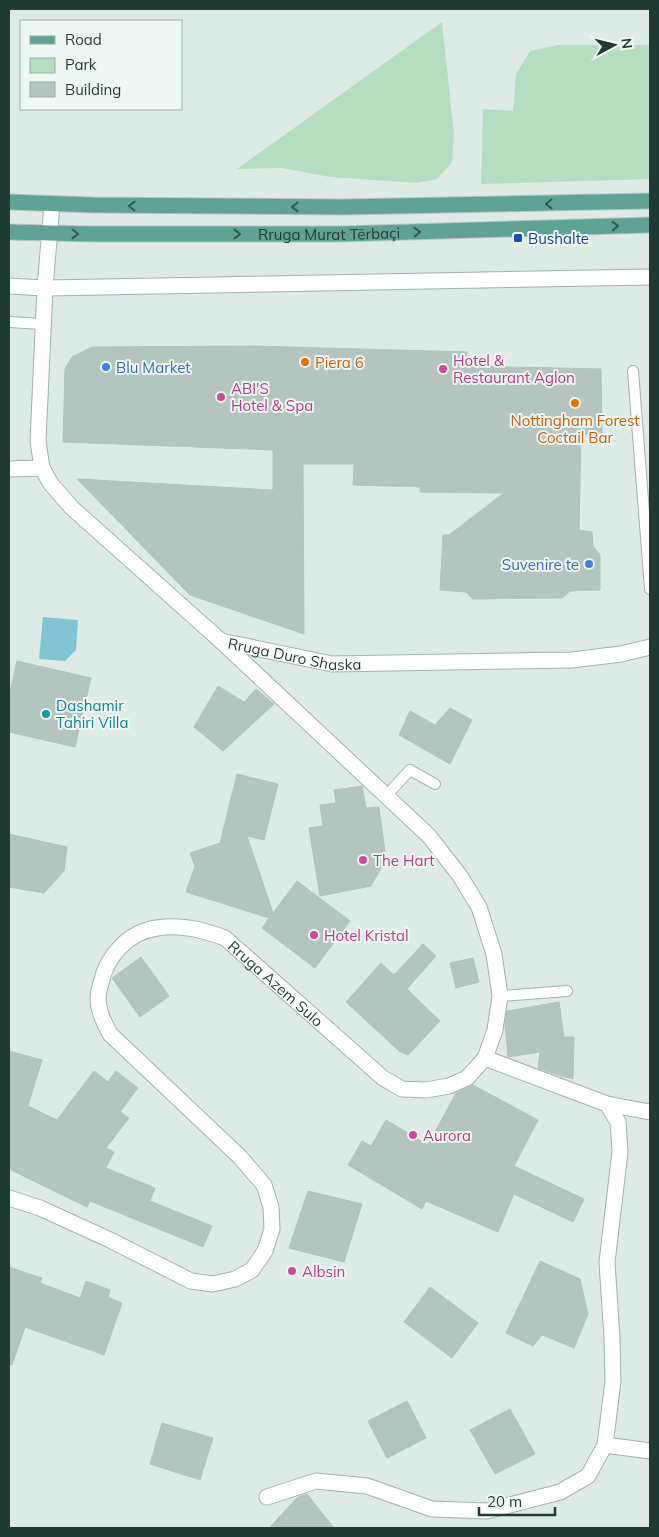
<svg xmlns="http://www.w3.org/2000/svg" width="659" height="1537" viewBox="0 0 659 1537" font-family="Mulish,sans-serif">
<rect width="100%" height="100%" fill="#deeae5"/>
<!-- green -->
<g fill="#b5ddc1">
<polygon points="442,22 454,134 452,162 437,179 416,183 330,177 282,168 237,169"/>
<polygon points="558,45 650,45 650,179 481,184 483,109 513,111 516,74 530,51"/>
</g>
<!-- water -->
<polygon fill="#82c4d3" points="43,617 78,620 76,650 65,661 39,659"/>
<!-- building -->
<g fill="#b3c5be" stroke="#b0c4bd">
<polygon points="253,346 467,352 467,366 601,369 602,435 581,434 579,530 592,532 593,546 600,555 600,590 570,591 562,598 473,599 466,592 440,590 443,535 449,535 504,493 420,492 420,487 353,485 354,464 303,464 304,634 190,595 77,479 273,490 273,450 63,442 65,369 72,357 92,347"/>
<polygon points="17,661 91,678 75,747 9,732 9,697"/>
<polygon points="218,686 244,702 256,689 274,704 223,751 194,727"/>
<polygon points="450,708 472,720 450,764 399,735 410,711 435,725"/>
<polygon points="237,774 278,784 264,840 247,836 273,913 297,881 350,921 315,968 262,928 269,918 186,892 195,866 190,853 220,843"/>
<polygon points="362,786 366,808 379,807 386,859 371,886 320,896 309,828 323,826 320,805 336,803 334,790"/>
<polygon points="9,834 67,847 64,871 44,893 9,887"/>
<polygon points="423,944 436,956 407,989 440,1021 408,1055 399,1051 346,1002 381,963 394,975"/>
<polygon points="141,957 169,996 140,1017 112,978"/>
<polygon points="473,958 479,982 456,988 450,963"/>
<polygon points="559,1002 564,1037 574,1037 573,1079 558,1075 538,1068 540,1052 508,1057 505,1023 507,1011"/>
<polygon points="9,1051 42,1060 28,1106 57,1120 94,1071 108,1082 116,1071 138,1088 120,1112 129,1118 106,1148 114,1152 106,1168 155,1188 150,1201 212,1226 203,1247 90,1201 87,1207 9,1169"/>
<polygon points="473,1085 538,1120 514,1166 584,1199 573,1222 514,1194 498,1232 426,1201 422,1209 348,1165 362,1141 371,1146 386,1120 428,1145 456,1093"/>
<polygon points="308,1191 362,1204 344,1262 289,1248"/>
<polygon points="540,1261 580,1279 588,1314 574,1348 542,1335 533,1346 506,1333"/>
<polygon points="9,1267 42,1278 40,1283 80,1298 86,1281 110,1290 108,1297 122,1303 104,1355 25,1327 12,1365 9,1364"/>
<polygon points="430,1287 478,1323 452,1358 404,1322"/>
<polygon points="407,1401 426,1438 387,1458 368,1421"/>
<polygon points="510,1409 535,1454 495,1474 470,1430"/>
<polygon points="162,1423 213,1438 200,1480 150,1464"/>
<polygon points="307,1494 334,1528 269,1528 298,1497"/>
</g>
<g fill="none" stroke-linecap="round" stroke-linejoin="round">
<!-- service casing -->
<g stroke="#a1b2ac" stroke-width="12">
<g id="service">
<polyline points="9,322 43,324"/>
<polyline points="633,371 650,589"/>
<polyline points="386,796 410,770 435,784"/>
<polyline points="500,996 567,991"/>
</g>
</g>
<!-- pedestrian casing -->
<g stroke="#a1b2ac" stroke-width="17">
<polyline id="pedestrian" points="9,286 45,288 650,277"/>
</g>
<!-- minor casing -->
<g stroke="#a1b2ac" stroke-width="17">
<g id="minor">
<polyline points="42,468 38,441 45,288 52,204"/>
<polyline points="607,1104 650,1112"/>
<path id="s1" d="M 9,1198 L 40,1208 L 110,1240 L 191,1281 L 213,1284 L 235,1279 L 252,1270 L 265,1251 L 272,1229 L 271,1207 L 264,1185 L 240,1157 L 110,1034 C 104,1022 98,1011 98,998 C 98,993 100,987 101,983 C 107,955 129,932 157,928 C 181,924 203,930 225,938 L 383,1078 L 402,1089 L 426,1090 L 449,1086 L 467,1078 L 485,1058 L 495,1030 L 500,996 L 494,954 L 479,907 L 460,876 L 429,836 L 221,641"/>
<polyline points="605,1445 650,1451"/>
<polyline points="267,1497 316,1481 367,1486 432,1509 487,1511 560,1492 588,1476 605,1445 613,1381 612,1338 607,1262 620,1152 618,1122 607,1104 485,1058"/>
</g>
</g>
<!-- secondary casing -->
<g stroke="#9db7ae" stroke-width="17">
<g id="secondary">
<path id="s2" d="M 9,469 L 42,468 L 51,484 L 72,508 L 221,641 L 332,664 L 572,660 L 621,654 L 650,647"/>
</g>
</g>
<!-- primary casing -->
<g stroke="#bcc4c2" stroke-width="17">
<g id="primary">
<polyline points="9,202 93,205 344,207 650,201"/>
<path id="s3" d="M 9,232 L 91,234 L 340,234 L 650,225"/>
</g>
</g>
<!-- service -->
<use href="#service" stroke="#fff" stroke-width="10"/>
<!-- pedestrian -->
<use href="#pedestrian" stroke="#fff" stroke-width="15"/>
<!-- minor -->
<use href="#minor" stroke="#fff" stroke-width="15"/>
<!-- secondary -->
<use href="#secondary" stroke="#fff" stroke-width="15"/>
<!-- primary -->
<use href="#primary" stroke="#60a293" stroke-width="15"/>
</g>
<!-- one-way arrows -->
<defs><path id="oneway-chevron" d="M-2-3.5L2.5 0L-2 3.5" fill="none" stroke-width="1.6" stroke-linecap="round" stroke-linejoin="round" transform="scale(1.25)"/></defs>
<g stroke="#325a50">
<use href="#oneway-chevron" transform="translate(549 204) rotate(179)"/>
<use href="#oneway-chevron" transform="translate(132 206) rotate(-179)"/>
<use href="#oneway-chevron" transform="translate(295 207) rotate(-180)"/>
<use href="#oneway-chevron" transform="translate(615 226) rotate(-2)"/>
<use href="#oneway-chevron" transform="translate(417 232) rotate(-2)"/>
<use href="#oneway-chevron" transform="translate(75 234) rotate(1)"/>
<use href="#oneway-chevron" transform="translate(237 234)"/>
</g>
<!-- markers -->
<rect fill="#1a4fb4" stroke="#eef7f3" stroke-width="2" x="513" y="233" width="10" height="10" rx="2.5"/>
<g fill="#e8710a" stroke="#eef7f3" stroke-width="2">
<circle cx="305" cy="362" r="5"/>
<circle cx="575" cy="403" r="5"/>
</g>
<g fill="#3f7fe0" stroke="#eef7f3" stroke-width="2">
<circle cx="106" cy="367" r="5"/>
<circle cx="589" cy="564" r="5"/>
</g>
<g fill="#d1479c" stroke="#eef7f3" stroke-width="2">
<circle cx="443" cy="369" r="5"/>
<circle cx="221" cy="397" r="5"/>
<circle cx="363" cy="860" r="5"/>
<circle cx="314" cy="935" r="5"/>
<circle cx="413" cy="1135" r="5"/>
<circle cx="292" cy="1271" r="5"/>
</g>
<circle fill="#0f9aa8" stroke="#eef7f3" stroke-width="2" cx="46" cy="714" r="5"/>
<g text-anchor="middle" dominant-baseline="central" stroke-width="4" stroke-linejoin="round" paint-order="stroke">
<!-- street labels -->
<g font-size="15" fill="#1f3b34" stroke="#eef7f3">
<text stroke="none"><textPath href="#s3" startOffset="320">Rruga Murat Tërbaçi</textPath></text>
<text stroke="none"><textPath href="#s2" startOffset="358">Rruga Duro Shaska</textPath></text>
<text stroke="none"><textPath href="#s1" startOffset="846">Rruga Azem Sulo</textPath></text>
</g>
<!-- transit labels -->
<g font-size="15" fill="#164399" stroke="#eef7f3" text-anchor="start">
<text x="528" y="238">Bushalte</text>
</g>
<!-- hotel labels -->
<g font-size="15" fill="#b23c85" stroke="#eef7f3" text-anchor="start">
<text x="453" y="360">Hotel &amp;<tspan x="453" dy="17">Restaurant Aglon</tspan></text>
<text x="231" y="388">ABI'S<tspan x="231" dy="17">Hotel &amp; Spa</tspan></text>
<text x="373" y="860">The Hart</text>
<text x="324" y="935">Hotel Kristal</text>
<text x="423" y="1135">Aurora</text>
<text x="302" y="1271">Albsin</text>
</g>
<!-- food labels -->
<g font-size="15" fill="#c56008" stroke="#eef7f3" text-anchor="start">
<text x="315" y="362">Piera 6</text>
<text x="575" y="420" text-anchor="middle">Nottingham Forest<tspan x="575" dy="17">Coctail Bar</tspan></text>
</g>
<!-- shop labels -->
<g font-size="15" fill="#366cbe" stroke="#eef7f3" text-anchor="start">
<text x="116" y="367">Blu Market</text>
<text x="579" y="564" text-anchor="end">Suvenire te</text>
</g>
<!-- culture labels -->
<g font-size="15" fill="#0d838f" stroke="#eef7f3" text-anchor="start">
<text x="56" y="705">Dashamir<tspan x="56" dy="17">Tahiri Villa</tspan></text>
</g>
</g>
<!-- border -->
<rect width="659" height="1537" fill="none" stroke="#1f3b34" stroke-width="20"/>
<!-- legend -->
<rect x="20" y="20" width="162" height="90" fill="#eef7f3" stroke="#9baca7"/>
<rect x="30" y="36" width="25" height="8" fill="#60a293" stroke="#9baca7"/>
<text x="65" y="45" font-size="15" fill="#1f3b34">Road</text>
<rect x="30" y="58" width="25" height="15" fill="#b5ddc1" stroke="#9baca7"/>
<text x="65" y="70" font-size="15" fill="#1f3b34">Park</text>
<rect x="30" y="82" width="25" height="15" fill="#b3c5be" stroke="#9baca7"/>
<text x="65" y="95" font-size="15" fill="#1f3b34">Building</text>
<!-- north arrow -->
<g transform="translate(614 45) rotate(83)" stroke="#eef7f3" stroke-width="4" paint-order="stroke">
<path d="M0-4L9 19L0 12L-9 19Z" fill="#1f3b34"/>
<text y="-8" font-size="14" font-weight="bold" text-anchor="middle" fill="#1f3b34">N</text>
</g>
<!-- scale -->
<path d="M479 1507v8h76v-8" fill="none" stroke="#1f3b34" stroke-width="2.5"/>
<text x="487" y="1507" font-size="15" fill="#1f3b34" stroke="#eef7f3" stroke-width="4" paint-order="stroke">20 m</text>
</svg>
